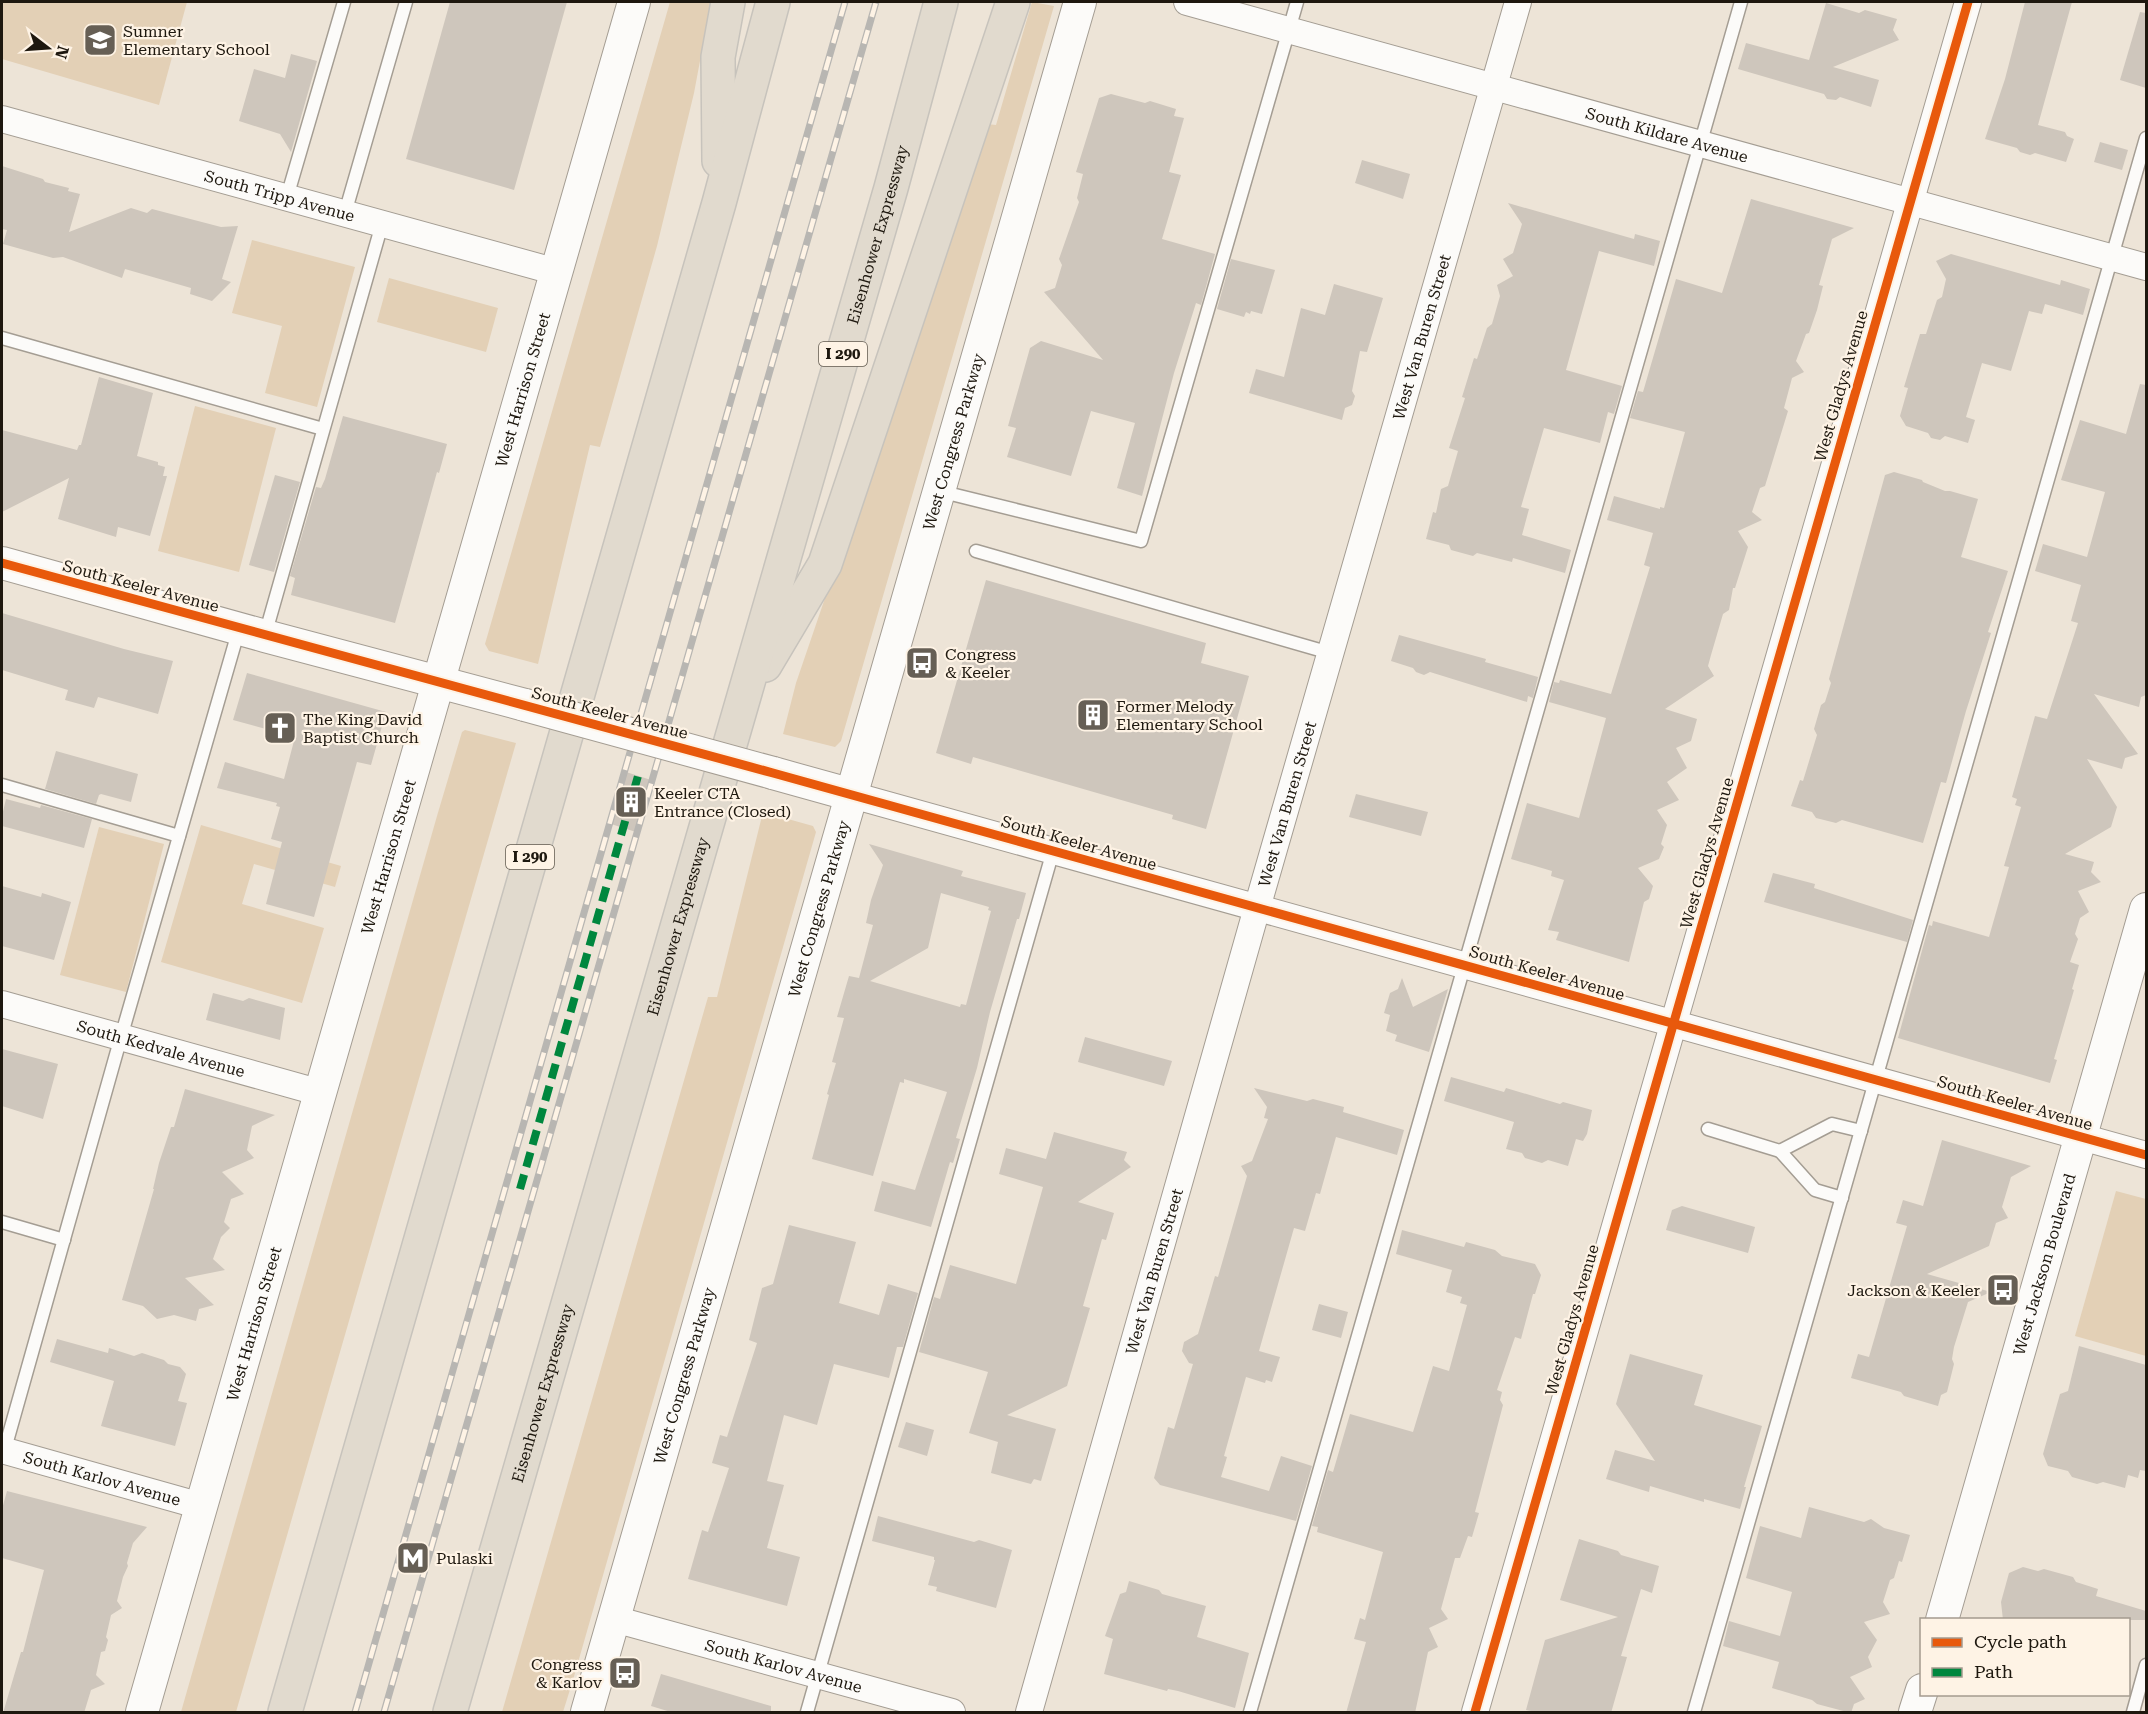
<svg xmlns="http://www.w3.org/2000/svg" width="2148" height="1714" viewBox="0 0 2148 1714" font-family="'Roboto Serif',serif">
<rect width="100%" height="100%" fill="#ede4d7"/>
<!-- green -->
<g fill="#e3d0b6">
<polygon points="2,2 187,2 159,105 2,59"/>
<polygon points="670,2 711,2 694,93 657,246 600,447 590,445 538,664 489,651 485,644"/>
<polygon points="1032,2 1054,6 841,741 835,747 783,734 796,683 987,124 996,125"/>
<polygon points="252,240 355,267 317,407 265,393 282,326 232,313"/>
<polygon points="389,278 498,308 486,352 377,322"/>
<polygon points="195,406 276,428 239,572 158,551"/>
<polygon points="465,730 516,743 236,1712 181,1712 437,816 462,732"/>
<polygon points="763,812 813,826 816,832 573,1680 563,1712 502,1712 708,997 717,997"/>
<polygon points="201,825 341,866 335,887 254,864 242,904 324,928 302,1003 161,962"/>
<polygon points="99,827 164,844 126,992 60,975"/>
<polygon points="2116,1191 2146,1199 2146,1356 2075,1336"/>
</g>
<!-- building -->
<g fill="#cec6bc" fill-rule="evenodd">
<polygon points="450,2 567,2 514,190 406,159"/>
<polygon points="2025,2 2072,2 2038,125 2065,132 2067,136 2074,139 2066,162 2035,153 2030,155 2020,152 2017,148 1985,139 2005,79"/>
<polygon points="1826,3 1859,13 1865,10 1897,19 1893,30 1899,40 1833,67 1879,80 1871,107 1840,97 1836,100 1827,99 1824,94 1738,69 1746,43 1809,60"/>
<polygon points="2140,12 2146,13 2146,88 2120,80"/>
<polygon points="291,54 317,61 291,152 280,134 239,121 254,69 285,78"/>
<polygon points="1111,94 1145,103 1150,101 1176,109 1174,116 1184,118 1169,172 1181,175 1162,239 1215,254 1201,305 1196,303 1174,373 1142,496 1117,488 1135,423 1091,411 1071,476 1007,457 1016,428 1008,426 1030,348 1041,341 1103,360 1044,292 1055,288 1062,265 1059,259 1079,202 1077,198 1083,174 1076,172 1099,98"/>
<polygon points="2100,142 2128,150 2122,170 2094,162"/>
<polygon points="1362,160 1410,174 1403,199 1355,183"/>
<polygon points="2,166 43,179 45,182 69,188 68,191 80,194 69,232 131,208 147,213 152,209 221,227 238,226 222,279 231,282 212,301 190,294 191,288 125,269 122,278 63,257 53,258 3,244 7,230 2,229"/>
<polygon points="1751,199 1854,228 1832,239 1819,285 1823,286 1817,310 1809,333 1806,334 1796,361 1804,372 1792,378 1784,408 1788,411 1765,486 1760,488 1752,512 1762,520 1738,531 1748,547 1735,588 1733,588 1729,610 1723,614 1711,655 1708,666 1714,676 1665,709 1697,719 1691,741 1676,748 1687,768 1667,782 1679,800 1657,810 1667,825 1661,844 1664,847 1659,859 1638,868 1653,886 1649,899 1644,902 1629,962 1556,940 1559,932 1548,930 1564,880 1551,876 1552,871 1511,859 1527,803 1579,818 1606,718 1549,702 1554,682 1559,683 1560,680 1611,694 1650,567 1644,565 1653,533 1607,520 1614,496 1660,509 1660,507 1664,508 1685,432 1630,418 1638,391 1643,392 1676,279 1722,293"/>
<polygon points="1508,203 1634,239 1635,234 1660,241 1654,266 1599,251 1566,370 1622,386 1614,414 1608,412 1600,443 1544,428 1521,507 1529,509 1522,535 1571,550 1565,573 1513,558 1512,562 1477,553 1473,556 1451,550 1449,545 1426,539 1433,512 1436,513 1441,489 1448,486 1458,451 1449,448 1465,398 1462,397 1474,358 1477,359 1487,328 1492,324 1500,296 1497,285 1513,276 1503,259 1513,253 1522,224"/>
<polygon points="1951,254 2060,285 2061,280 2090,289 2083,315 2045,304 2042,314 2029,311 2011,371 1982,363 1966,417 1975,420 1968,443 1945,436 1940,440 1931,438 1928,433 1906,426 1900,416 1908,388 1904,387 1920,334 1926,334 1937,300 1942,297 1946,279 1936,261"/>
<polygon points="1231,259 1275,270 1262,314 1251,311 1250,314 1246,312 1244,317 1217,309"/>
<polygon points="1334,284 1383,298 1367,352 1360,351 1352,391 1355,396 1352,405 1345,408 1342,420 1249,393 1256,369 1284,377 1301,308 1325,315"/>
<polygon points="99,377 153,393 137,456 158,462 158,465 165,467 163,476 167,476 150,536 118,527 116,537 58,519 69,478 2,512 2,430 77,450 79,445 81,445"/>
<polygon points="2140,384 2146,385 2146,695 2141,697 2139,707 2094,694 2138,754 2125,758 2122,769 2087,759 2117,807 2111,827 2065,854 2094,862 2091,872 2101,882 2078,891 2089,912 2080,918 2075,934 2078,939 2070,962 2079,965 2072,989 2074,990 2054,1059 2057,1060 2050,1083 1898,1038 1929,925 1932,926 1933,921 1989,937 2009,867 2004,866 2021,807 2015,805 2017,799 2012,797 2035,716 2047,719 2078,623 2071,621 2081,585 2035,571 2043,544 2087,557 2105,492 2061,480 2080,420 2126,434"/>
<polygon points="343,416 447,444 439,473 437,472 395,623 291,595 295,578 290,576 316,487 321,488 325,479"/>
<polygon points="1894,472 1922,480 1923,482 1945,491 1950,491 1978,499 1961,557 2008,571 1988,632 1991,633 1966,711 1946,783 1941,782 1923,843 1842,820 1836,823 1816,818 1812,812 1791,806 1800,780 1803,781 1817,735 1814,729 1821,705 1825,702 1831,683 1829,679 1885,475"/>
<polygon points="275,475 300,482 274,572 249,565"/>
<polygon points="986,580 1206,643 1201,663 1249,676 1206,829 1172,819 1173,815 973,757 971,764 936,753"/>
<polygon points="2,613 124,649 173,661 158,714 98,697 94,708 65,700 68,690 2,670"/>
<polygon points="1399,635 1486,659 1485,662 1538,677 1533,698 1528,696 1527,702 1430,672 1424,675 1416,672 1413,668 1391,661"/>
<polygon points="247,673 386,712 371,765 357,762 314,917 266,904 282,842 271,839 280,807 276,806 277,803 217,788 225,762 284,779 295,737 233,720"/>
<polygon points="56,751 138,774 131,802 101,794 99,795 96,804 45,789"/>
<polygon points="626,772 651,780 636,832 611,824"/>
<polygon points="1356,794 1428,812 1421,836 1349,817"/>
<polygon points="6,799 40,808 41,805 92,819 84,848 2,826 2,816"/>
<path d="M 869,844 L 963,871 L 961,876 L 1026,893 L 1019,919 L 1017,919 L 990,1012 L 977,1068 L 956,1138 L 960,1139 L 953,1163 L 950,1162 L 931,1227 L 874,1211 L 882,1181 L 915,1190 L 947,1092 L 904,1079 L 904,1083 L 900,1082 L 873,1176 L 812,1159 L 829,1095 L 827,1094 L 836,1063 L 832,1062 L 844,1018 L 837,1017 L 849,976 L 859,978 L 873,925 L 866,923 L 871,900 L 883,865 ZM 941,893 L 989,907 L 988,910 L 991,911 L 966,1005 L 961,1004 L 960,1007 L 870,981 L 928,948 Z"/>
<polygon points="1773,873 1815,884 1814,888 1913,920 1907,942 1764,902"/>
<polygon points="2,886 41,897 42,893 71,902 54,960 2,946"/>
<polygon points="1402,978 1413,1007 1448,989 1429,1052 1395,1041 1397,1035 1386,1031 1390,1015 1384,1013 1390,993 1398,989"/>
<polygon points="213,993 243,1001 249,998 285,1008 280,1040 206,1020"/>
<polygon points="1085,1037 1172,1061 1164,1086 1078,1062"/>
<polygon points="2,1049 58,1064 43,1119 2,1106"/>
<polygon points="1451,1077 1504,1092 1506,1088 1560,1104 1563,1102 1592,1110 1587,1134 1583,1141 1576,1139 1568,1166 1548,1160 1542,1163 1525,1158 1522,1153 1506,1149 1514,1122 1444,1101"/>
<polygon points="1254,1088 1307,1101 1313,1099 1344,1107 1343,1112 1404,1130 1397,1155 1336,1137 1320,1194 1316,1193 1305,1231 1294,1228 1259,1351 1280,1357 1272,1382 1266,1380 1265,1383 1246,1377 1224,1456 1227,1457 1221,1477 1269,1491 1281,1456 1312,1466 1296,1521 1160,1485 1154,1478 1168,1427 1174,1429 1193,1364 1189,1363 1182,1351 1184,1342 1198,1334 1215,1276 1218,1277 1247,1176 1241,1166 1252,1161 1268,1119 1264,1118 1267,1107"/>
<polygon points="185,1089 275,1115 252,1126 247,1150 254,1158 222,1172 244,1194 231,1199 224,1222 230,1228 221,1237 213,1259 225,1270 185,1278 214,1305 199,1309 196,1321 174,1315 157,1319 143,1306 122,1300 154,1189 153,1189 159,1163 171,1127 174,1127"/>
<polygon points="1054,1132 1127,1152 1124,1160 1131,1167 1078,1202 1114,1213 1106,1240 1102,1239 1083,1306 1090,1308 1067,1386 1007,1415 1056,1429 1041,1481 1034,1479 1031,1484 991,1473 998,1442 969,1433 988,1372 919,1352 934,1297 940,1299 950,1265 1016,1284 1043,1187 999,1174 1006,1148 1046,1159"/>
<polygon points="1942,1140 2031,1166 2011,1177 2002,1207 2008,1218 1996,1223 1989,1246 1927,1274 1991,1292 1968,1302 1954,1347 1952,1359 1954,1364 1947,1392 1941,1395 1938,1406 1904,1396 1901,1392 1851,1378 1858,1354 1869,1357 1907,1226 1896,1223 1903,1200 1923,1206"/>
<polygon points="1682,1206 1755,1227 1748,1253 1666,1230 1672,1210"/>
<polygon points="789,1225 856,1242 839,1303 879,1315 888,1284 918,1293 903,1347 897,1347 889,1378 834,1364 817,1425 784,1415 767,1481 784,1485 767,1548 800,1557 787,1606 688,1579 702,1530 708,1532 729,1468 712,1463 720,1435 727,1437 757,1343 749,1340 762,1288 773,1284"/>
<polygon points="1402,1230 1464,1247 1466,1242 1495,1250 1502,1256 1535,1264 1541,1275 1535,1294 1533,1294 1521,1339 1515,1337 1497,1390 1502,1392 1500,1400 1503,1405 1475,1512 1479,1513 1472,1537 1468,1536 1460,1558 1455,1558 1441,1609 1448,1619 1429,1628 1438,1647 1428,1652 1415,1713 1346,1713 1366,1642 1354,1639 1360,1618 1365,1620 1383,1552 1317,1532 1318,1527 1312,1526 1328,1470 1333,1472 1350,1414 1413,1432 1433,1366 1449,1371 1467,1305 1460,1303 1462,1297 1446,1292 1452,1270 1396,1254"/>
<polygon points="1319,1304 1348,1312 1341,1338 1312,1330"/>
<polygon points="57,1339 108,1353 109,1348 134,1356 142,1353 164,1360 168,1364 180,1367 186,1374 178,1401 187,1403 175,1446 101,1426 114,1381 50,1362"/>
<polygon points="2079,1346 2146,1365 2146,1471 2140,1470 2138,1478 2128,1475 2125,1488 2103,1482 2097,1484 2072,1477 2068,1471 2048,1466 2043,1454 2060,1394 2068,1391"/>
<polygon points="1630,1354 1703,1375 1694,1405 1762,1426 1744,1487 1746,1487 1740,1509 1704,1499 1704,1502 1650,1486 1649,1492 1606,1479 1615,1450 1655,1461 1616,1404"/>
<polygon points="906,1422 934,1430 927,1456 898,1447"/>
<polygon points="7,1491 147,1527 133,1543 127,1563 128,1566 123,1577 117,1601 122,1608 111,1615 106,1637 108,1640 105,1651 101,1652 96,1675 105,1684 91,1690 84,1713 3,1713 21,1652 23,1652 44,1570 2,1558 2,1509"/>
<polygon points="1809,1507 1864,1522 1871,1519 1884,1528 1910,1535 1902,1562 1899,1561 1894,1578 1890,1580 1883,1602 1890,1614 1864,1622 1877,1640 1868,1657 1872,1667 1850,1677 1865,1699 1854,1704 1851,1713 1817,1704 1812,1700 1772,1688 1779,1662 1723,1646 1729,1621 1780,1636 1792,1592 1746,1578 1760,1526 1801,1538"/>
<polygon points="878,1516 974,1542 979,1540 1012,1550 996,1608 936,1591 937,1587 928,1585 935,1560 934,1560 934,1557 872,1541"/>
<polygon points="1579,1539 1618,1551 1621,1555 1659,1566 1652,1593 1641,1589 1621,1656 1627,1657 1611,1713 1541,1713 1526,1710 1545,1640 1618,1617 1560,1600"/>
<polygon points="2023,1567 2038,1571 2044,1569 2073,1577 2076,1582 2098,1589 2096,1596 2146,1611 2146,1620 2003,1620 2001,1602 2009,1573"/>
<polygon points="1129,1581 1159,1590 1162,1594 1206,1606 1197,1637 1249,1653 1235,1708 1178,1691 1168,1689 1167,1691 1104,1674 1113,1639 1105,1636 1120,1594 1126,1592"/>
<polygon points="661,1674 771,1706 771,1713 674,1713 651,1706"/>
</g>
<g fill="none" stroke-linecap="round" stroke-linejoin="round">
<!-- service casing -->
<g stroke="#a49d93" stroke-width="15">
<g id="service">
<polyline points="287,197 344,2"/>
<polyline points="345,213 406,2"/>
<polyline points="2,338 323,429"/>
<polyline points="939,491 1141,541 1297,2"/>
<polyline points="976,551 1330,653"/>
<polyline points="265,635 382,224"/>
<polyline points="2,785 179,836"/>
<polyline points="1708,1129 1780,1151"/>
<polyline points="1842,1198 1815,1190 1780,1151 1832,1124 1861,1131"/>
<polyline points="2,1222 64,1240"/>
<polyline points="4,1452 121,1037 239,629"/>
<polyline points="807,1712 1053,851"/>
<polyline points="1250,1712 1741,2"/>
<polyline points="1694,1712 2146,138"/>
<polyline points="2133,1712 2146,1665"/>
</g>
</g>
<!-- minor casing -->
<g stroke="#a49d93" stroke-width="28">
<g id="minor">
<path id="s1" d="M 1187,2 L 2146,267"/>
<path id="s2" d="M 2,119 L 557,272"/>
<polyline points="852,795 2146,1155"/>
<path id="s3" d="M 2,1004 L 321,1093"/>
<path id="s4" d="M 2,1450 L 201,1506"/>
<path id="s5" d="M 614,1619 L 952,1712"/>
<path id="s6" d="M 1029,1712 L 1257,908 L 1518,2"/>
<polyline points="1475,1712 1968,2"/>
</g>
</g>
<!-- tertiary casing -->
<g stroke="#a49d93" stroke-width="34">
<g id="tertiary">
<polyline points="2,563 265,636 525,705"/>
<polyline points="773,773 852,795"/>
<path id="s7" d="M 1942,1620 L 2146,909"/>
<path id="s8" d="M 142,1712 L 634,2"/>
<path id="s9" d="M 587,1712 L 1080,2"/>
<polyline points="1915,1712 1922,1690"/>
</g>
</g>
<!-- motorway casing -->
<g stroke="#c7c3bc" stroke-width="36">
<g id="motorway">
<polyline points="719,161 718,57 728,2"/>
<polyline points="765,665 825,564 1013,2"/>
<polyline points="285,1712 719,203 773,2"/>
<path id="s10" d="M 450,1712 L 891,188 L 941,2"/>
</g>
</g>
<!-- service -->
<use href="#service" stroke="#fcfbf9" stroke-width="12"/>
<!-- minor -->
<use href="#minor" stroke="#fcfbf9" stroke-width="26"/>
<!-- tertiary -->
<use href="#tertiary" stroke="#fcfbf9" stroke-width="32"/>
<!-- motorway -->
<use href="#motorway" stroke="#e1dace" stroke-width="33"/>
<!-- rail casing -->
<g stroke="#b8b6b2" stroke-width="7">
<g id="rail">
<polyline points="355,1712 845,2"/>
<polyline points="384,1712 876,2"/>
</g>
</g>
<!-- rail -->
<use href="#rail" stroke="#fef3e5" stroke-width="4.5" stroke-dasharray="14" stroke-linecap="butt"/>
<!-- tertiary-bridge casing -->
<g stroke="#a49d93" stroke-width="34" stroke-linecap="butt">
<polyline id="tertiary-bridge" points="525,705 773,773"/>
</g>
<!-- tertiary-bridge -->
<use href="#tertiary-bridge" stroke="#fcfbf9" stroke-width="32"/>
<!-- quiet -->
<polyline stroke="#00873e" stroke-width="8" stroke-dasharray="15 8" stroke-linecap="butt" points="520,1189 638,776"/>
<!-- cycleway casing -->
<g stroke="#fef3e5" stroke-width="13">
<g id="cycleway">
<polyline points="2,563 773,773 2146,1155"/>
<polyline points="1475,1712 1968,2"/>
</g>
</g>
<!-- cycleway -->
<use href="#cycleway" stroke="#e8590c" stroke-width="9"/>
</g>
<!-- icons -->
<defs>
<g id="school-square" transform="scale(1.725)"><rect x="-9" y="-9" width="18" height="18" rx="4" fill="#665f55" stroke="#fef3e5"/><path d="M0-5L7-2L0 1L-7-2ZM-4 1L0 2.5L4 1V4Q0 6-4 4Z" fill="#fff"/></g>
<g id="bus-square" transform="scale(1.725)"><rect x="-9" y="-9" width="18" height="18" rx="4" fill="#665f55" stroke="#fef3e5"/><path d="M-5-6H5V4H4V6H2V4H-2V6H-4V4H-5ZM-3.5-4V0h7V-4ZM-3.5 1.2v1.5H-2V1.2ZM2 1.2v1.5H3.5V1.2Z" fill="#fff"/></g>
<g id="building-square" transform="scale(1.725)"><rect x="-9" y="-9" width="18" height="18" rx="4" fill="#665f55" stroke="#fef3e5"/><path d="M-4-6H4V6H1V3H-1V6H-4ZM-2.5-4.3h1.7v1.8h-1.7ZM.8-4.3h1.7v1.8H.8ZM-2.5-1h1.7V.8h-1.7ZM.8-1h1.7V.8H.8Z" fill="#fff"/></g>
<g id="church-square" transform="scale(1.725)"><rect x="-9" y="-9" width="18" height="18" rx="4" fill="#665f55" stroke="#fef3e5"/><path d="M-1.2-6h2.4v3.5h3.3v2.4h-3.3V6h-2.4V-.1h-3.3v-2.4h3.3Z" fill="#fff"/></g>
<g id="metro-square" transform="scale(1.725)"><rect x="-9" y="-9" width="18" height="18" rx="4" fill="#665f55" stroke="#fef3e5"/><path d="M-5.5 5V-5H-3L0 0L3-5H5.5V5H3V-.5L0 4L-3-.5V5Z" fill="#fff"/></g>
</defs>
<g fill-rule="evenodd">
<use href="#school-square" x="100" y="40"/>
<use href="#bus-square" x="922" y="663"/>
<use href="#building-square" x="1093" y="715"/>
<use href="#church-square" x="280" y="728"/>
<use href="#building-square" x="631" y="802"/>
<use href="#bus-square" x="2003" y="1290"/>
<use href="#metro-square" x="413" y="1558"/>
<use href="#bus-square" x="625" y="1673"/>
</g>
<g text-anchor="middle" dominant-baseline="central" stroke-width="4.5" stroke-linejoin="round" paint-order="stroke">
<!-- shield labels -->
<g fill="#fef3e5" stroke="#615a4f" stroke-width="1.5">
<rect x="819" y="342" width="48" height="24" rx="4.5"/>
<rect x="506" y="845" width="48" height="24" rx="4.5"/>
</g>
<g font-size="15" font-weight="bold" fill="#1e180f">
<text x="843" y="354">I 290</text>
<text x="530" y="857">I 290</text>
</g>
<!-- poi labels -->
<g font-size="16" fill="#1e180f" stroke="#fef3e5" text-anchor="start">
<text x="123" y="31">Sumner<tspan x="123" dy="18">Elementary School</tspan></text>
<text x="945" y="654">Congress<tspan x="945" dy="18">&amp; Keeler</tspan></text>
<text x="1116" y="706">Former Melody<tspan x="1116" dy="18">Elementary School</tspan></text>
<text x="303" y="719">The King David<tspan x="303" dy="18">Baptist Church</tspan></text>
<text x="654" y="793">Keeler CTA<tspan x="654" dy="18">Entrance (Closed)</tspan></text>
<text x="1980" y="1290" text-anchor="end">Jackson &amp; Keeler</text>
<text x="436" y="1558">Pulaski</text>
<text x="602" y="1664" text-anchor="end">Congress<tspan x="602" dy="18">&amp; Karlov</tspan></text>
</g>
<!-- street labels -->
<g font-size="16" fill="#1e180f" stroke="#fef3e5">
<text stroke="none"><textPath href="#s1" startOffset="498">South Kildare Avenue</textPath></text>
<text stroke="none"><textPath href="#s2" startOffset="288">South Tripp Avenue</textPath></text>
<text stroke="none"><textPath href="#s10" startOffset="1538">Eisenhower Expressway</textPath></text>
<text stroke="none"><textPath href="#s6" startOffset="1430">West Van Buren Street</textPath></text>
<text transform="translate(1841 386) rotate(-74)">West Gladys Avenue</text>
<text stroke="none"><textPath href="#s8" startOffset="1376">West Harrison Street</textPath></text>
<text stroke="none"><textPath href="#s9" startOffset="1322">West Congress Parkway</textPath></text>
<text transform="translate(141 586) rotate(15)">South Keeler Avenue</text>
<text transform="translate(610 713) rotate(15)">South Keeler Avenue</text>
<text stroke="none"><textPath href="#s6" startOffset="944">West Van Buren Street</textPath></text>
<text transform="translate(1079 843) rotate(16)">South Keeler Avenue</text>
<text transform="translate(1707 853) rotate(-74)">West Gladys Avenue</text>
<text stroke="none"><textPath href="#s8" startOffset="890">West Harrison Street</textPath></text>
<text stroke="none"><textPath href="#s9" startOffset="836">West Congress Parkway</textPath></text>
<text stroke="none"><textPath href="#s10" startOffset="818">Eisenhower Expressway</textPath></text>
<text transform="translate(1547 973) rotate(16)">South Keeler Avenue</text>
<text stroke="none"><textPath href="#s3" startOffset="165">South Kedvale Avenue</textPath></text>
<text transform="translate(2015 1103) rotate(16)">South Keeler Avenue</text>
<text stroke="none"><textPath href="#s7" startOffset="370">West Jackson Boulevard</textPath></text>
<text stroke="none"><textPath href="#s6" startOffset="458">West Van Buren Street</textPath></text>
<text transform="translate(1572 1320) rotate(-74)">West Gladys Avenue</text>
<text stroke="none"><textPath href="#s8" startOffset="404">West Harrison Street</textPath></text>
<text stroke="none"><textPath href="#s9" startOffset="350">West Congress Parkway</textPath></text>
<text stroke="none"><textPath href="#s10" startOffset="332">Eisenhower Expressway</textPath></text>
<text stroke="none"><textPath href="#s4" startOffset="104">South Karlov Avenue</textPath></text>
<text stroke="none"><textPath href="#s5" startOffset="176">South Karlov Avenue</textPath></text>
</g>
</g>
<!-- border -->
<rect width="2148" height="1714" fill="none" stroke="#1e180f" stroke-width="6"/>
<!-- legend -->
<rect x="1920" y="1618" width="210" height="78" fill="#fef3e5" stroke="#a49b8f" stroke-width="1.5"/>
<rect x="1932" y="1638" width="30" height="9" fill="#e8590c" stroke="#a49b8f" stroke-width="1.5"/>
<text x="1974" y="1648" font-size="18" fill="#1e180f">Cycle path</text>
<rect x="1932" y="1668" width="30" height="9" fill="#00873e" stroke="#a49b8f" stroke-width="1.5"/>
<text x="1974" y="1678" font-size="18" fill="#1e180f">Path</text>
<!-- north arrow -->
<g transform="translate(48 48) rotate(107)" stroke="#fef3e5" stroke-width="4.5" paint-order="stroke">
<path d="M0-4.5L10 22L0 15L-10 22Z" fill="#1e180f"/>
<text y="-9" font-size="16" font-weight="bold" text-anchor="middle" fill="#1e180f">N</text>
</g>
</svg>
